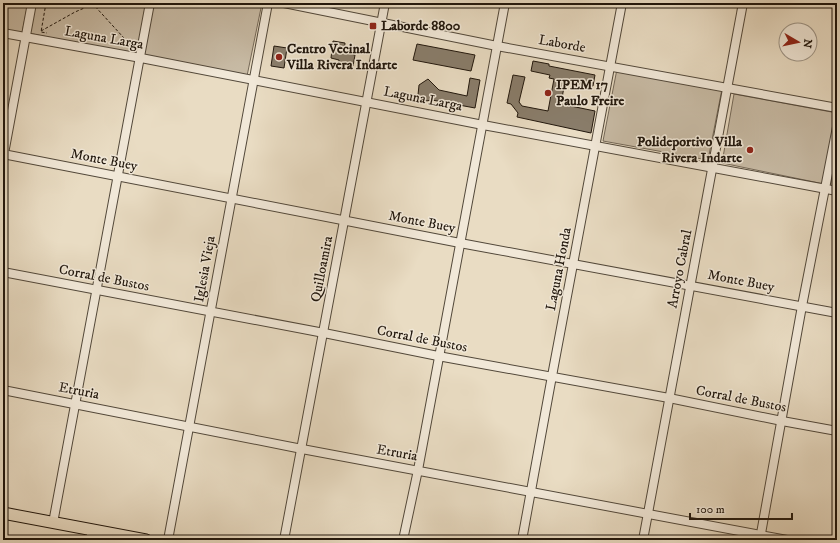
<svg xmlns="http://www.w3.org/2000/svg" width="840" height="543" viewBox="0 0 840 543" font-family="'IM FELL DW Pica',serif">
<rect width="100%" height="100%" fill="#e9dcc3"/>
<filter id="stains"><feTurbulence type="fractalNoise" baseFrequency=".005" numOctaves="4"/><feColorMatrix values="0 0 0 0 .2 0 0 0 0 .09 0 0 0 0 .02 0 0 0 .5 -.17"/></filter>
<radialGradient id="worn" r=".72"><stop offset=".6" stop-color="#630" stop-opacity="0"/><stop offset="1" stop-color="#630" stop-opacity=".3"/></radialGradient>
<!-- green -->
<g fill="#c7baa4" stroke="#746858">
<polygon points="3,3 28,3 22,33 3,29"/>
<polygon points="34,3 148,3 138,55 28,33"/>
<polygon points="153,3 262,3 247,76 143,55"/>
<polygon points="617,69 722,89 708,160 603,141"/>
<polygon points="734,94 837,113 824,184 722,163"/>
<polygon points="837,149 837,188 830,187"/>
</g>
<!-- building -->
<g fill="#897d6b" stroke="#20160c">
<polygon points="333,41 345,43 344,53 355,55 353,66 339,64 339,60 331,58"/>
<polygon points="417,44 475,55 471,71 413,60"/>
<polygon points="274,46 287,48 284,68 271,66"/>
<polygon points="533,61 549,64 549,66 595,75 593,86 565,81 561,104 595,111 591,133 517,117 518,113 511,104 507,103 513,75 525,77 519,102 522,106 548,111 554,79 549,78 550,75 531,71"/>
<polygon points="470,78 480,80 475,108 432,100 426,101 418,95 419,85 428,79 439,90 467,96"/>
</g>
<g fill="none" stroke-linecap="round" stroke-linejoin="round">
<!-- minor casing -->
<g stroke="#52483a" stroke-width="10">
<g id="minor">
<polyline points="284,3 497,46 837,108"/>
<polyline points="3,33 141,58 483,125 837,191"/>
<polyline points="3,154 460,243 837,313"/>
<polyline points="3,159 32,3"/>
<polyline points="3,272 324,333 438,356 669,398 782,421 837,431"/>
<polyline points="3,390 302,449 787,540"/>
<polyline points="53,523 150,3"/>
<polyline points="760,539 802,306 837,127"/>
<polyline points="90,540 92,530"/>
<polyline points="168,540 268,3"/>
<polyline points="284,540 385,3"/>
<polyline points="403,540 418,470 505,3"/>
<polyline points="522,540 552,376 622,3"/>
<polyline points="643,540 743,3"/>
</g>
</g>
<!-- major casing -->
<g stroke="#20160c" stroke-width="13">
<polyline id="major" points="3,513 146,540"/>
</g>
<!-- path -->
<g stroke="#20160c" stroke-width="1" stroke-dasharray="3 2" stroke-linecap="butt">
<polyline points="46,3 41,32 47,33"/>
<polyline points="92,3 134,49"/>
<polyline points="41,31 75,12 96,3"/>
</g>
<!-- minor -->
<use href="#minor" stroke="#f1e8d8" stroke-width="8"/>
<!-- major -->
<use href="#major" stroke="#e9dcc3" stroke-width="11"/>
</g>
<!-- markers -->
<g fill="#8f2418" stroke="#f1e8d8" stroke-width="1.5">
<rect x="369" y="22" width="8" height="8" rx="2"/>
<circle cx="279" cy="57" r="4"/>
<circle cx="548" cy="93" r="4"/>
<circle cx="750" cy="150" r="4"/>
</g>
<g text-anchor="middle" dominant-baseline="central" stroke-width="3" stroke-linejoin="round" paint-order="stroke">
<!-- poi labels -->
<g font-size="14" font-weight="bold" fill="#20160c" stroke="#f1e8d8" text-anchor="start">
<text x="381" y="26">Laborde 8800</text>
<text x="287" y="49">Centro Vecinal<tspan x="287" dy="16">Villa Rivera Indarte</tspan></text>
<text x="556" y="85">IPEM 17<tspan x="556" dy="16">Paulo Freire</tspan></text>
<text x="742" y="142" text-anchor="end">Polideportivo Villa<tspan x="742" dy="16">Rivera Indarte</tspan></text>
</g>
<!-- street labels -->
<g font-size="14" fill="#20160c" stroke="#f1e8d8">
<text transform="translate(104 38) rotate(10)">Laguna Larga</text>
<text transform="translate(562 44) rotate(10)">Laborde</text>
<text transform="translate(423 99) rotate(11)">Laguna Larga</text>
<text transform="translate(104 160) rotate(11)">Monte Buey</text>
<text transform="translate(422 222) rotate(11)">Monte Buey</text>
<text transform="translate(205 269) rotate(-80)">Iglesia Vieja</text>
<text transform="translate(322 269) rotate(-79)">Quilloamira</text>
<text transform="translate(559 269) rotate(-79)">Laguna Honda</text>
<text transform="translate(680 269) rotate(-79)">Arroyo Cabral</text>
<text transform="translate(104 278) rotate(11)">Corral de Bustos</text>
<text transform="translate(741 281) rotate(11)">Monte Buey</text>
<text transform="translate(422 339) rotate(11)">Corral de Bustos</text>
<text transform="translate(79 391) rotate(11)">Etruria</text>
<text transform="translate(741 399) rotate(11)">Corral de Bustos</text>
<text transform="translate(397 453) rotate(10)">Etruria</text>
</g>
</g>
<!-- margin -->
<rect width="840" height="543" fill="none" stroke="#e9dcc3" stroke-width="16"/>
<rect x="4" y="4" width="832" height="535" fill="none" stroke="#20160c" stroke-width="2"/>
<rect x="8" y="8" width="824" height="527" fill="none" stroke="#20160c"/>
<!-- north arrow -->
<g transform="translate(798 42) rotate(99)"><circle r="19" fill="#f1e8d8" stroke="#9d9486"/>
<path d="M0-3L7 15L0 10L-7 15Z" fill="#8f2418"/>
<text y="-6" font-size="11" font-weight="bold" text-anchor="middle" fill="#20160c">N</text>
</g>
<!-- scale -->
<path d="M690 513v6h102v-6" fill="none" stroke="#20160c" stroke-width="2"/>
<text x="696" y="513" font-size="12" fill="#20160c" stroke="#f1e8d8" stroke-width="3" paint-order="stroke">100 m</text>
<rect width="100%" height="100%" filter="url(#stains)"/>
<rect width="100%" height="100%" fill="url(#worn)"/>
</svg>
